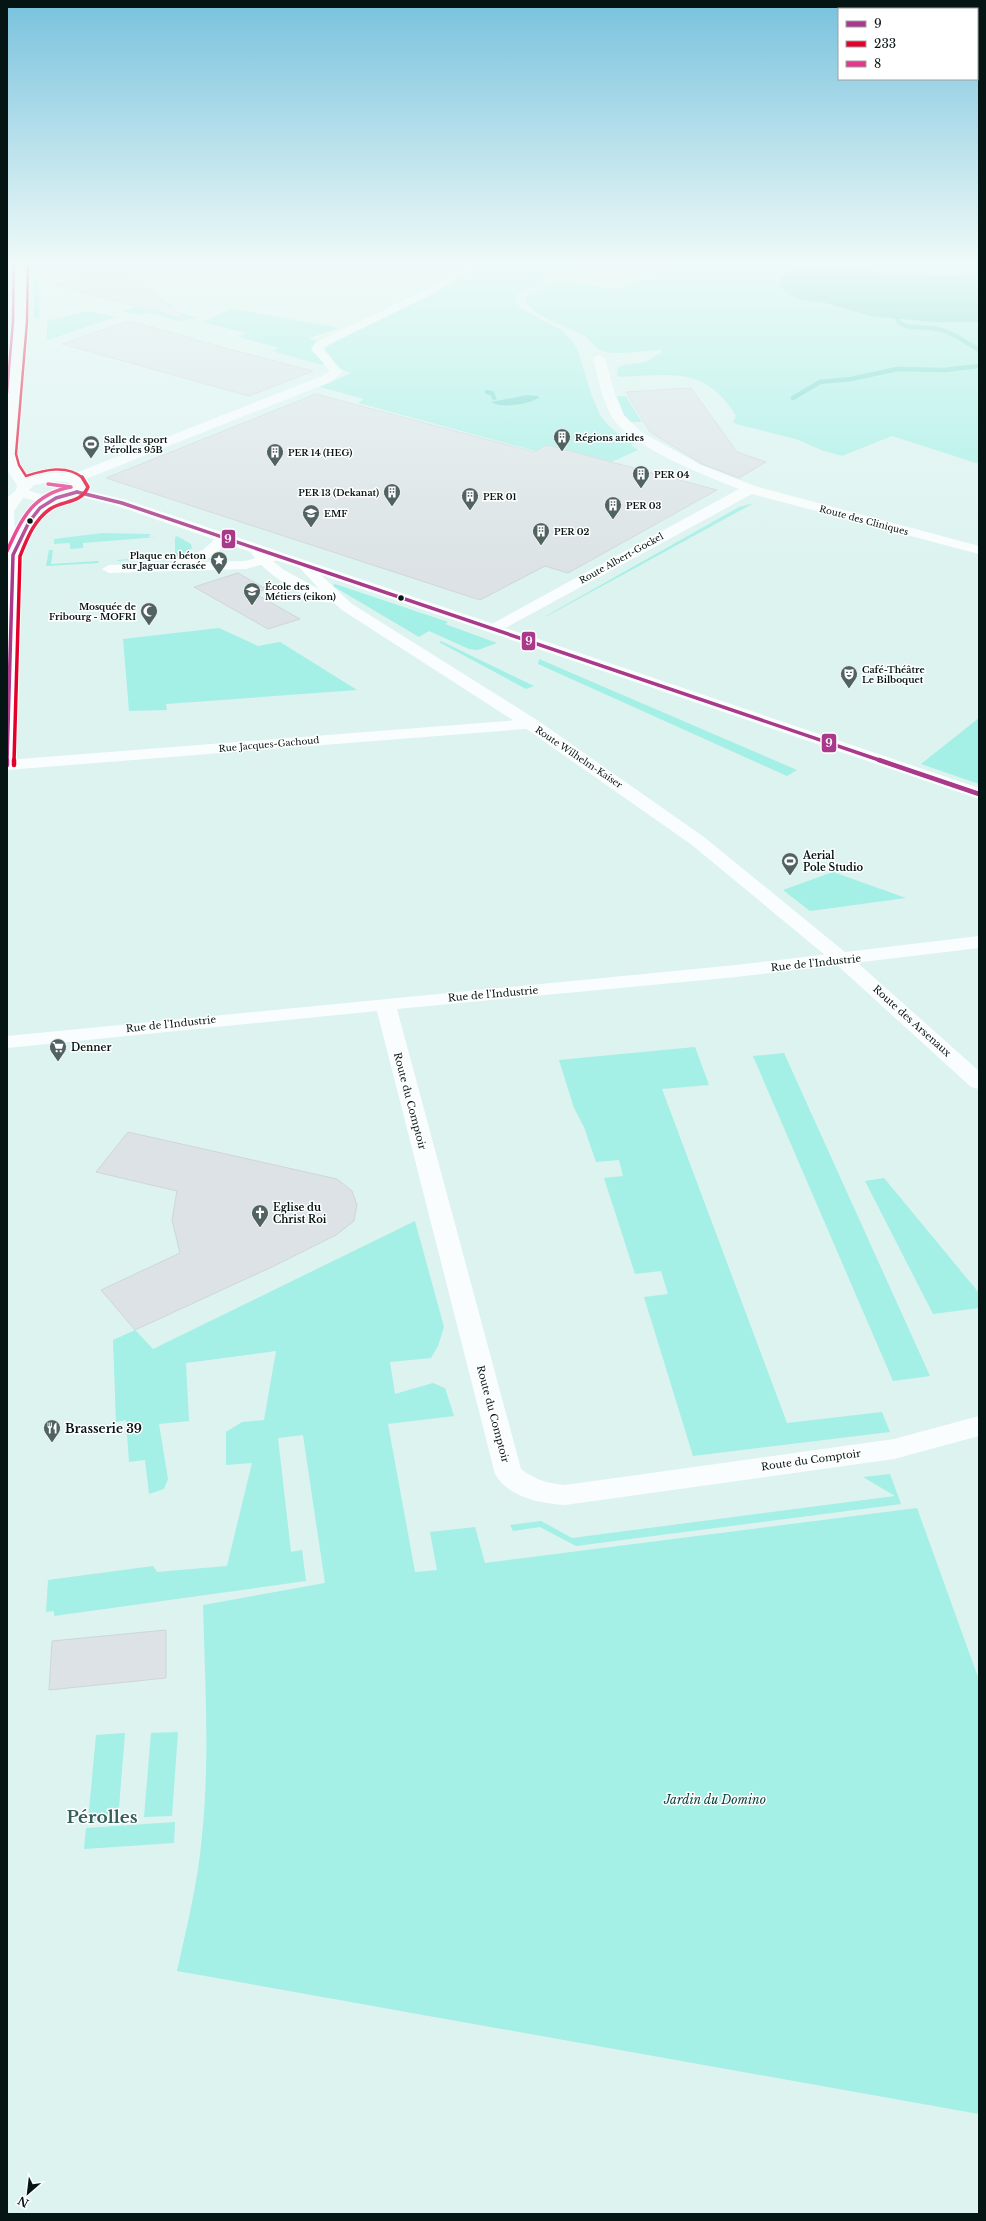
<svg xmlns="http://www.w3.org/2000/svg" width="986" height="2221" viewBox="0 0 986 2221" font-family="'Libre Baskerville',serif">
<rect width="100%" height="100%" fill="#dcf3f0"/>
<!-- green -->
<g fill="#a4efe6">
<polygon points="33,260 40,260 39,319 34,318"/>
<polygon points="493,260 583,260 518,294 514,299 520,308 563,331 572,341 577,348 592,396 600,415 608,425 625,440 637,440 631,445 638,450 598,468 358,403 364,399 320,387 351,373 338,368 325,349 328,345 435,292"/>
<path d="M 690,260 L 979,260 L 979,464 L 892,436 L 842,456 L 821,450 L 796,439 L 736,424 L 733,422 L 736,416 C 706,366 670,375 620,377 L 617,376 L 618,367 L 624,365 L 646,362 L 662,352 L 661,350 C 643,350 620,356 602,351 C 596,349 591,341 586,337 C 566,324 537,320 524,300 L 528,295 L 560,280 L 615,289 Z"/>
<polygon points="166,302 175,305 165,309 198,318 179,321 147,313 138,315 122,311 136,307 145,309"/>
<polygon points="233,309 340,328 308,338 319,342 325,364 322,365 272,351 279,348 238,337 247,333 202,322"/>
<polygon points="87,311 116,317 47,340 47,321"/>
<polygon points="617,396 626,396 642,422 630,422 624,416"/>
<polygon points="754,503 547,616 546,616 739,507"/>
<polygon points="102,533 150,534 149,537 157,537 83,543 83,548 70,549 70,543 54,544 54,539"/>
<polygon points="177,536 191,544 192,548 181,556 117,561 117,560 175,556 175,537"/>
<polygon points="49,550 53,550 51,564 98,561 99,563 46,566"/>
<polygon points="335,584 448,622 445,624 497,643 478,650 469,649 429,631 419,637 333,586"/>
<polygon points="219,628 258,646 280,642 357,690 166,704 167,710 129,711 123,639"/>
<polygon points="441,641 534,686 526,689 439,642"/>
<polygon points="539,659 797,770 787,776 538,664"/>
<polygon points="979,718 979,784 921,764"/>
<polygon points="833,872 906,898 810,911 783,890"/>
<polygon points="695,1047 709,1085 662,1089 787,1423 882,1412 890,1432 693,1456 644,1297 668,1294 661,1271 635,1274 604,1178 623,1176 619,1160 596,1162 584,1127 574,1108 559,1060"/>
<polygon points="784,1053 930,1376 893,1381 753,1056"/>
<polygon points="884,1178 979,1293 979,1308 933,1314 865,1181"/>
<path d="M 415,1221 L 444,1327 L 438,1346 L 431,1358 L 390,1362 L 395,1394 L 433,1383 L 445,1388 L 454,1416 L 388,1424 L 415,1572 L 437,1570 L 430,1532 L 475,1527 L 485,1563 L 917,1508 L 979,1680 L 979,2114 L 177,1971 C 187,1926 198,1882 202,1836 C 210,1759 205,1682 203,1605 L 325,1583 L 303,1435 L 278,1438 L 291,1552 L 302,1550 L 306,1581 L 54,1616 L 54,1611 L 46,1612 L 48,1580 L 153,1566 L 157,1572 L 227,1566 L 252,1463 L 226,1465 L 226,1432 L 242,1422 L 264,1420 L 276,1351 L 186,1363 L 189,1421 L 159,1424 L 168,1479 L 164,1489 L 149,1494 L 145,1460 L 129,1462 L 126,1420 L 116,1422 L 113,1340 L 135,1330 L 153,1349 Z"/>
<polygon points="890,1474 901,1504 576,1546 540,1527 513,1531 510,1525 541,1521 572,1538 895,1496 863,1477"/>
<polygon points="178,1732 172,1816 144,1817 151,1733"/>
<polygon points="125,1733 118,1820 88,1821 96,1735"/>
<polygon points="175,1822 174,1843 84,1849 86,1828"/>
</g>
<!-- water -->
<g fill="#70d8cd">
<polygon points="801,260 878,260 877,270 889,274 979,277 979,322 933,322 871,316 822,302 803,300 791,296 778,285 784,273"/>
<path d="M 527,395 L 538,396 L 539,398 C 528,404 501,409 491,402 Z"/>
</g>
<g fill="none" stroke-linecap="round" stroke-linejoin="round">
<!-- stream -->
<g stroke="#70d8cd" stroke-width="4.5">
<path d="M 897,319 C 900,329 922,327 931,328 C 949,330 964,341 979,350"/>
<polyline points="487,392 492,393 494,398"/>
<polyline points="793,398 820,382 851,379 897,369 944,370 979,366"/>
</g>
</g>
<!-- building -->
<g fill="#dce2e5" stroke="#d0d5d9">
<polygon points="118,266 187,319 187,320 56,285"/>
<polygon points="128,321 193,338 191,339 313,371 249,396 62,344"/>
<polygon points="691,388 737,452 766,462 739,478 702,464 650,432 626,392"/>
<polygon points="316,394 534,452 547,445 717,490 568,573 545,566 480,600 106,478"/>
<polygon points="238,573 266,589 254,593 300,619 268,629 194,587"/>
<polygon points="128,1132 337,1179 352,1191 357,1205 354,1221 336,1235 274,1266 135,1330 101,1290 180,1253 172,1220 177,1191 96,1172"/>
<polygon points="166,1630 166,1678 49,1690 52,1641"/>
</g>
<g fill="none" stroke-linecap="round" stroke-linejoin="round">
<!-- street -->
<g fill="#fafdfd" fill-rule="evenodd">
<polygon points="475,260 487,260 432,294 324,347 323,349 343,372 330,382 78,482 68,482 66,479 68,476 322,376 330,371 311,349 315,343 424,290"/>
<path d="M 599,355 L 605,358 L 615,395 L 624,415 L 641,432 L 701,465 L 755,486 L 979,546 L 979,554 L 752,494 L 498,632 L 488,632 L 485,629 L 488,626 L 739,489 C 706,476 631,447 612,417 C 602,399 598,377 593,358 Z"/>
<polygon points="224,534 231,538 229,541 213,556 196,562 245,561 277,552 284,556 282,559 246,569 109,573 102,569 109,565 176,563 178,559 203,550 219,535"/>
<polygon points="531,719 537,720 539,724 537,728 7,770 7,760"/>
<path d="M 979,936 L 979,948 L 736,977 L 397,1009 L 521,1469 C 535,1480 547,1483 565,1485 L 894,1439 L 979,1416 L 979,1436 L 894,1459 L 565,1505 C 540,1503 509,1498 495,1474 L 377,1011 L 7,1048 L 7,1036 L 736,965 Z"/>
</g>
<!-- secondary -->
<path fill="#fafdfd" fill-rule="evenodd" d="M 16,260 L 26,260 L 26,321 L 15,454 L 19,468 L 26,479 C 45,473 75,466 88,485 L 85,490 L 127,500 L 979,788 L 979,799 L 321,575 L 352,604 L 537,720 L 704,837 L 851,957 L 979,1071 L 979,1089 L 971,1087 L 837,965 L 692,845 L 525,728 L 342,610 L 333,602 C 314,607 258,569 251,552 L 117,506 L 78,496 L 57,502 L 43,514 L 31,529 L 20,555 L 16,765 L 13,769 L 7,770 L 7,498 L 16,490 L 17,485 L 7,470 L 7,404 L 14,321 ZM 54,481 L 68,482 L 74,486 C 66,497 40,497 29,490 L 34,485 ZM 23,498 L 41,502 L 19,525 L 15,533 L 14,511 ZM 269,558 L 300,568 L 319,589 L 284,570 Z"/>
<!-- bus-1-far1 casing -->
<g stroke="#fff" stroke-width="5.5">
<g id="bus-1-far1">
<polyline points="77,492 122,503 882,761"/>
<polyline points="7,761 13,555 29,522 40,508 56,498 77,492"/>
</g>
</g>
<!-- bus-1 casing -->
<g stroke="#fff" stroke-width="7">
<g id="bus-1">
<polyline points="879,760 979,794"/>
<polyline points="7,765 7,760"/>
</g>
</g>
<!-- bus-2-far2 casing -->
<g stroke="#fff" stroke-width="4">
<path id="bus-2-far2" d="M 28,260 L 27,322 L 16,454 L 19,465 L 26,476 C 44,470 67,464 83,478"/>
</g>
<!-- bus-2-far1 casing -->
<g stroke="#fff" stroke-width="5.5">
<path id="bus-2-far1" d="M 14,761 L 20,556 C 27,539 34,520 50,509 C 63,500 81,504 88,487 L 82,477"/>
</g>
<!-- bus-2 casing -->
<g stroke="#fff" stroke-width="7">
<polyline id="bus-2" points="14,765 14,760"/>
</g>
<!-- bus-3-far1 casing -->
<g stroke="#fff" stroke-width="4">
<polyline id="bus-3-far1" points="7,393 13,321 14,260"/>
</g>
<!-- bus-3 casing -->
<g stroke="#fff" stroke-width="5.5">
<path id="bus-3" d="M 7,551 C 22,518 33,494 71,487 L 48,484"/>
</g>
<!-- bus-1-far1 -->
<use href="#bus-1-far1" stroke="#a9398b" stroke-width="3.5"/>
<!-- bus-1 -->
<use href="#bus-1" stroke="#a9398b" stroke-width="4.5"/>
<!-- bus-2-far2 -->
<use href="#bus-2-far2" stroke="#e4002b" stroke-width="2.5"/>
<!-- bus-2-far1 -->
<use href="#bus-2-far1" stroke="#e4002b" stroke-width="3.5"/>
<!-- bus-2 -->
<use href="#bus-2" stroke="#e4002b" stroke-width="4.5"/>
<!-- bus-3-far1 -->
<use href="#bus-3-far1" stroke="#e43789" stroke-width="2.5"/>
<!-- bus-3 -->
<use href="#bus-3" stroke="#e43789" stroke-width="3.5"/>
</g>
<!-- sky -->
<linearGradient id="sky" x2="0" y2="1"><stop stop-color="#78c2dd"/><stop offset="0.46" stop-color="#effaf8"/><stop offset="1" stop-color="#effaf8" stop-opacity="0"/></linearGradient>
<rect width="986" height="571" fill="url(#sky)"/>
<!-- icons -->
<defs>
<g id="building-pin" transform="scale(0.9)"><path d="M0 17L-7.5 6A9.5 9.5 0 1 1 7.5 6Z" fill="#506360" stroke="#fff"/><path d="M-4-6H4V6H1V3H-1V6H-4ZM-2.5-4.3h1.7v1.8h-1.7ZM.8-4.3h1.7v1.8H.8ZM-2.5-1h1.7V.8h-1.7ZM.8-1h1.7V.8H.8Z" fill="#fff"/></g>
<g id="stadium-pin" transform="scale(0.9)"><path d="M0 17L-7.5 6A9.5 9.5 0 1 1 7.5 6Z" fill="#506360" stroke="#fff"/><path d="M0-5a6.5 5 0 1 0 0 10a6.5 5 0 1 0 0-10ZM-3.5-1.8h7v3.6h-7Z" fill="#fff"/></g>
<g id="university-pin" transform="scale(0.9)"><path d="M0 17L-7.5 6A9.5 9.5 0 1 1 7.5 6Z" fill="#506360" stroke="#fff"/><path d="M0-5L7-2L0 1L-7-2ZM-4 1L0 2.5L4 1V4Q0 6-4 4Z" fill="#fff"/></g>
<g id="sight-pin" transform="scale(0.9)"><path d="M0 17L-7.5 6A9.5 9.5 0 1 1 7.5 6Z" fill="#506360" stroke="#fff"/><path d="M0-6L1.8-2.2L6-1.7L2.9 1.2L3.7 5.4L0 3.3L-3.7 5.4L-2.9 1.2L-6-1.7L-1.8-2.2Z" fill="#fff"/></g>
<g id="mosque-pin" transform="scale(0.9)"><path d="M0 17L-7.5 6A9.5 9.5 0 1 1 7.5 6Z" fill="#506360" stroke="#fff"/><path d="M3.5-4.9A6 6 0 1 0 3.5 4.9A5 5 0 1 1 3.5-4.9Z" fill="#fff"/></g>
<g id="theatre-pin" transform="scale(0.9)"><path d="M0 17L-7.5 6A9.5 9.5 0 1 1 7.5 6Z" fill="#506360" stroke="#fff"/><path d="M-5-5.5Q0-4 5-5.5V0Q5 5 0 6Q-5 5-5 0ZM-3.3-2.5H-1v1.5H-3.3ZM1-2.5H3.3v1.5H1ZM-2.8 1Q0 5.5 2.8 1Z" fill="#fff"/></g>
<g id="supermarket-pin" transform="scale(0.9)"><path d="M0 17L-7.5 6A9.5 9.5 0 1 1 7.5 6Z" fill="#506360" stroke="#fff"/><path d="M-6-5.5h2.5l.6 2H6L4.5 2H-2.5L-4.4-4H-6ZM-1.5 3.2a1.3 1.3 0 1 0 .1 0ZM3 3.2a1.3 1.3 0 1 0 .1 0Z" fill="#fff"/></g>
<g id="church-pin" transform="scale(0.9)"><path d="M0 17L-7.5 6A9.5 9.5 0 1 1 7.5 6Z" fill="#506360" stroke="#fff"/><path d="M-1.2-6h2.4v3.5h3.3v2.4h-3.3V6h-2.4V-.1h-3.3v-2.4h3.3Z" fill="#fff"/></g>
<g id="restaurant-pin" transform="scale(0.9)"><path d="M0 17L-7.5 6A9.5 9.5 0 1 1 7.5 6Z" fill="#506360" stroke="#fff"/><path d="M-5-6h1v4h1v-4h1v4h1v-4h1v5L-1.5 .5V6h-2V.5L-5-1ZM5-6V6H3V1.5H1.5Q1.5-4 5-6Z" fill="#fff"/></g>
</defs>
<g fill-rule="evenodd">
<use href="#building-pin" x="562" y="437"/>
<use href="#stadium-pin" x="91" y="444"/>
<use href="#building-pin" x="275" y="452"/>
<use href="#building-pin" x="641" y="474"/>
<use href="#building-pin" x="392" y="492"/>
<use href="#building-pin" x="470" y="496"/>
<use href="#building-pin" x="613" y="505"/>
<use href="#university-pin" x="311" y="513"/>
<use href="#building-pin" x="541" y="531"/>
<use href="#sight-pin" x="219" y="560"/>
<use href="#university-pin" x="252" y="591"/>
<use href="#mosque-pin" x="149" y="611"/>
<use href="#theatre-pin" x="849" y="674"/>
<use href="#stadium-pin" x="790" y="861"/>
<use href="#supermarket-pin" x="58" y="1047"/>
<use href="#church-pin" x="260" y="1213"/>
<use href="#restaurant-pin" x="52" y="1428"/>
</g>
<!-- markers -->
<g fill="#051513" stroke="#fff" stroke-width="1.5">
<circle cx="30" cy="521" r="3.5"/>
<circle cx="401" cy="598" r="3.5"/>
</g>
<g text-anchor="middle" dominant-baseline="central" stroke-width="3" stroke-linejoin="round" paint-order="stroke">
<!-- far-poi labels -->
<g font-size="9" font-weight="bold" fill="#051513" stroke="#fff" text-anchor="start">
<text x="575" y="437">Régions arides</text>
<text x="104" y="439">Salle de sport<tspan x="104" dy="10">Pérolles 95B</tspan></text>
<text x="288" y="452">PER 14 (HEG)</text>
<text x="654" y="474">PER 04</text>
<text x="379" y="492" text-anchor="end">PER 13 (Dekanat)</text>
<text x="483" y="496">PER 01</text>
<text x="626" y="505">PER 03</text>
<text x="324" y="513">EMF</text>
<text x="554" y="531">PER 02</text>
<text x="206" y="555" text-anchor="end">Plaque en béton<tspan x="206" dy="10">sur Jaguar écrasée</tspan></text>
<text x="265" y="586">École des<tspan x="265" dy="10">Métiers (eikon)</tspan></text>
<text x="136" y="606" text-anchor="end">Mosquée de<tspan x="136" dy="10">Fribourg - MOFRI</tspan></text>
<text x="862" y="669">Café-Théâtre<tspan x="862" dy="10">Le Bilboquet</tspan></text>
</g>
<!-- far-street labels -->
<g font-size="9" fill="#051513" stroke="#fff">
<text transform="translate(864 520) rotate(15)">Route des Cliniques</text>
<text transform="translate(621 558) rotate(-29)">Route Albert-Gockel</text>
<text transform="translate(269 744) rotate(-5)">Rue Jacques-Gachoud</text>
<text transform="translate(579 757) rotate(34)">Route Wilhelm-Kaiser</text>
</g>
<!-- poi labels -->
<g font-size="10" font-weight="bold" fill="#051513" stroke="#fff" text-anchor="start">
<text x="803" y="855">Aerial<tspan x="803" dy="12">Pole Studio</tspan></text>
<text x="71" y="1047">Denner</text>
<text x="273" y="1207">Eglise du<tspan x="273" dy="12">Christ Roi</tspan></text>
</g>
<!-- street labels -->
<g font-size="10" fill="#051513" stroke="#fff">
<text transform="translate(816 963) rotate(-6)">Rue de l'Industrie</text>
<text transform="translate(493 994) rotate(-5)">Rue de l'Industrie</text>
<text transform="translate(912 1021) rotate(42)">Route des Arsenaux</text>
<text transform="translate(171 1024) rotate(-6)">Rue de l'Industrie</text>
<text transform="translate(410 1101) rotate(75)">Route du Comptoir</text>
<text transform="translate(493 1414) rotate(75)">Route du Comptoir</text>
<text transform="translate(811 1460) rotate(-8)">Route du Comptoir</text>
</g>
<!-- near-poi labels -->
<g font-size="12" font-weight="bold" fill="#051513" stroke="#fff" text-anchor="start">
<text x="65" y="1428">Brasserie 39</text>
</g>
<!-- near-park labels -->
<g font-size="12" font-style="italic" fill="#003f3a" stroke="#fff">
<text x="715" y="1799">Jardin du Domino</text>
</g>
<!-- near-district labels -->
<g font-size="17" font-weight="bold" fill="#375f59" stroke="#fff">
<text x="102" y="1817">Pérolles</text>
</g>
</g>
<g stroke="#fff" stroke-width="1.5">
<rect x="221" y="529" width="15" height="20" rx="4" fill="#a9398b"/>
<rect x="521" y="631" width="15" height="20" rx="4" fill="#a9398b"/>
<rect x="821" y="733" width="16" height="20" rx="4" fill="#a9398b"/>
</g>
<g font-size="11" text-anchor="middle" font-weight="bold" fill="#fff">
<text x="228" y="543">9</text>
<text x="529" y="645">9</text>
<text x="829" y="747">9</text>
</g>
<!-- border -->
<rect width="986" height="2221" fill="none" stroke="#051513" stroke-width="16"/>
<!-- legend -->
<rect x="838" y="8" width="140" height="72" fill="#ffffff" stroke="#9ba1a1"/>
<rect x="846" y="21" width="20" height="6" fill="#a9398b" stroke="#9ba1a1"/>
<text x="874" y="28" font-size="12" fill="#051513">9</text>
<rect x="846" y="41" width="20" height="6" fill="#e4002b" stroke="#9ba1a1"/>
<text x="874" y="48" font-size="12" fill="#051513">233</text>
<rect x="846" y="61" width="20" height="6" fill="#e43789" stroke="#9ba1a1"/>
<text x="874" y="68" font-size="12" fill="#051513">8</text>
<!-- north arrow -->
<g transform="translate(28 2193) rotate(208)" stroke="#ffffff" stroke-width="3" paint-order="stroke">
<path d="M0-3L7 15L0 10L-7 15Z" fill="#051513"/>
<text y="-6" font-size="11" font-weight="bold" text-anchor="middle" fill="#051513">N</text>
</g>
</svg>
